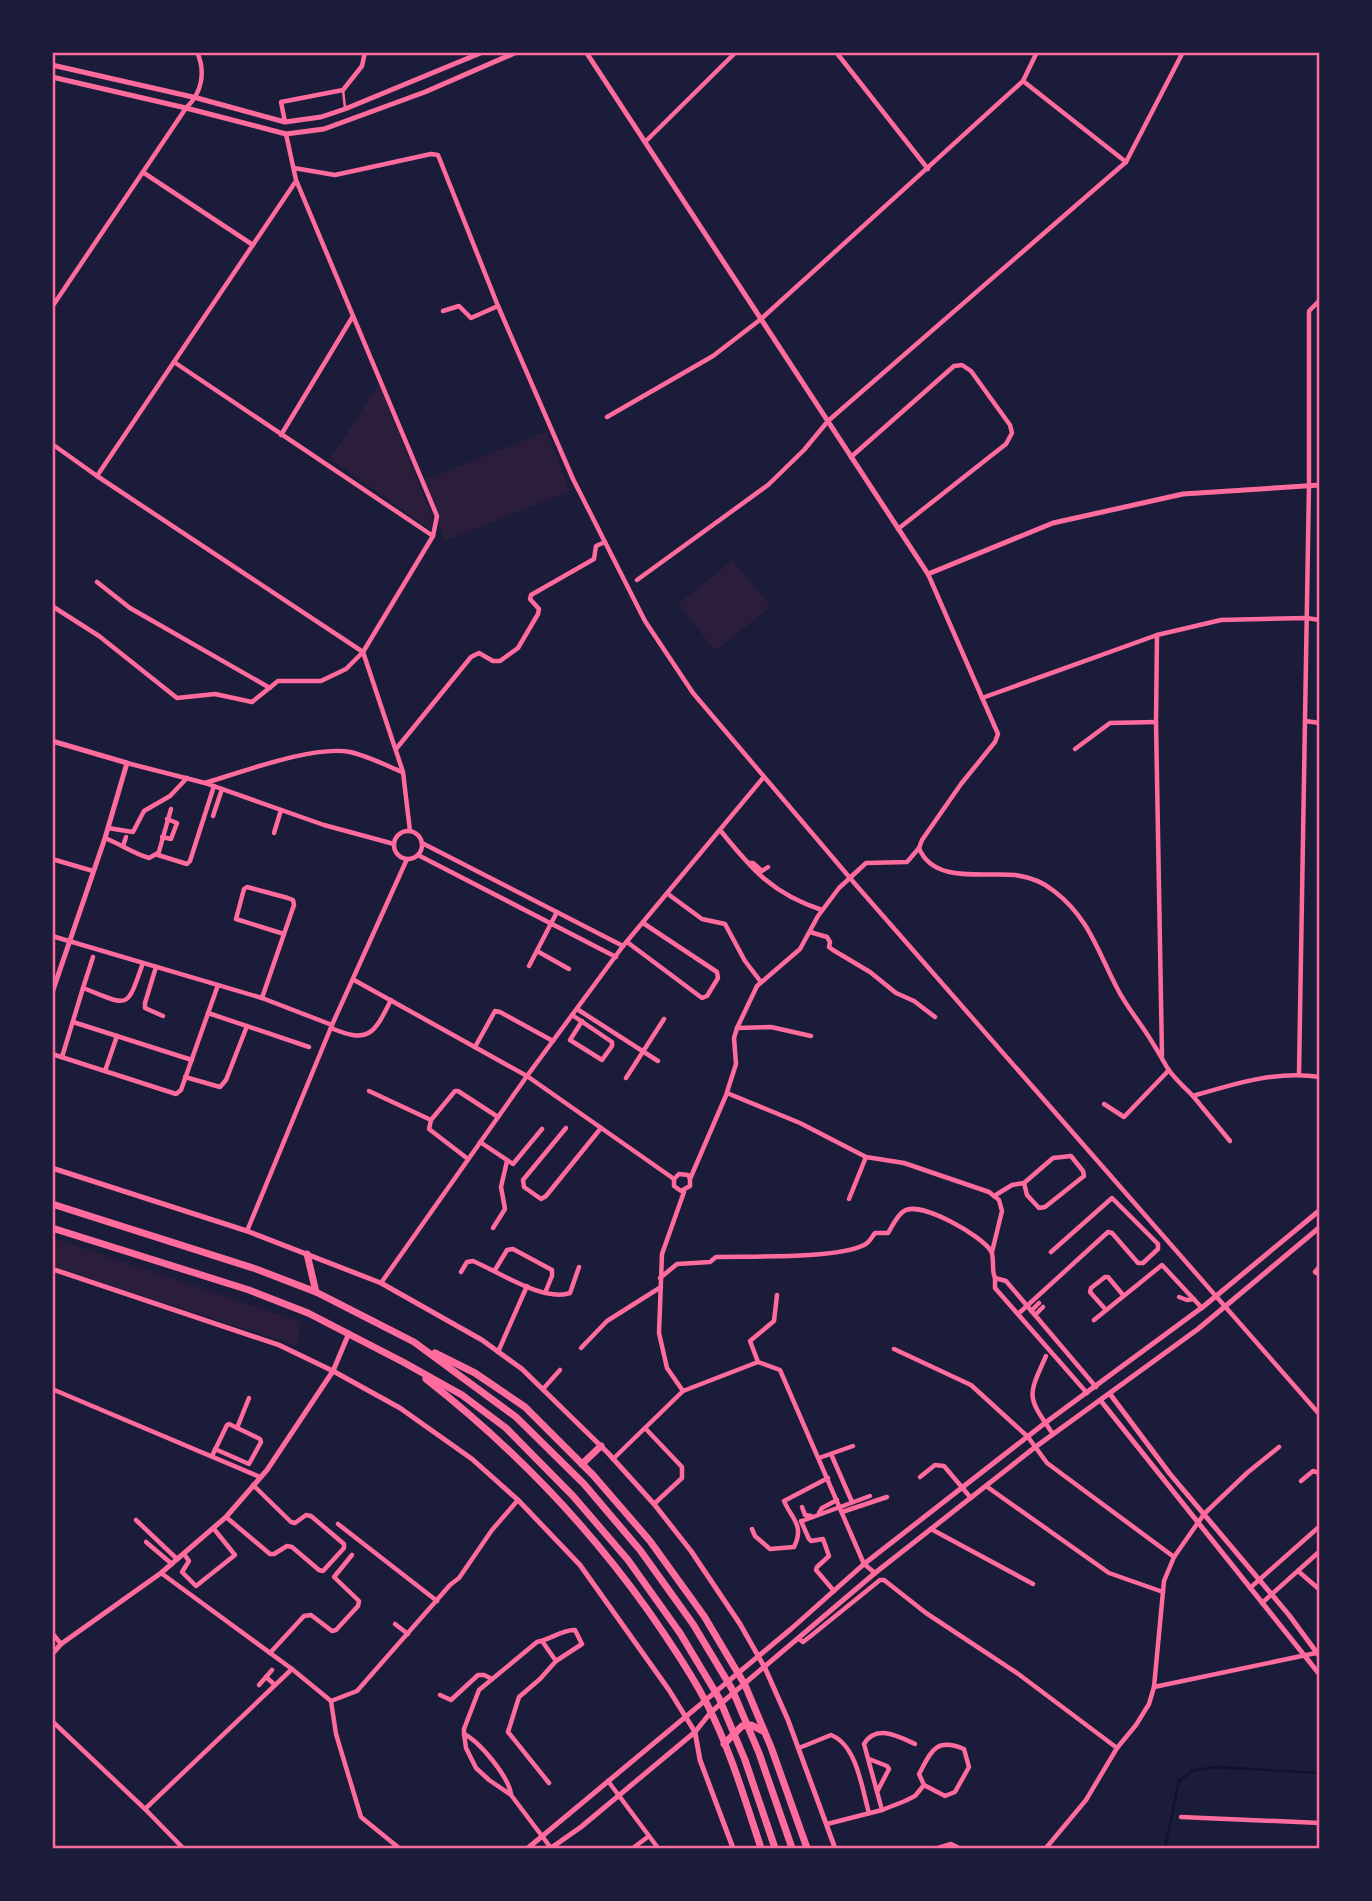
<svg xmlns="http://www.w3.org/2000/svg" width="1372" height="1901" viewBox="0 0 1372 1901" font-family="Quicksand,sans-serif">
<rect width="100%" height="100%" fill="#1b1b3a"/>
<!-- green -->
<g fill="#2a1e3b">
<polygon points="379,384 433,519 430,529 330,459"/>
<polygon points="547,431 570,491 445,541 422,481"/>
<polygon points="733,560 771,607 715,651 678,604"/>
<polygon points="53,1238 301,1322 297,1346 53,1267"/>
</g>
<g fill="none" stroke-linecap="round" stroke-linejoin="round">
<!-- stream -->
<polyline stroke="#12122b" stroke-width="2.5" points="1165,1848 1179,1781 1192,1771 1215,1767 1320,1773"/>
<!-- pedestrian -->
<polyline stroke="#ff6b9d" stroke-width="2.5" points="343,90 345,108"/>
<!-- minor -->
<g stroke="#ff6b9d" stroke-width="4.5">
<polyline points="836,52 928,169"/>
<polyline points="1023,81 1126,162"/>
<polyline points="285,122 281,102 343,90 362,66 365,52"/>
<polyline points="286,134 296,180 437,516 433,536 363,652 403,772 410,831"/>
<polyline points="645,142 736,52"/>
<polyline points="294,168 335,175 431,154 438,155 498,306 573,479 645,621 693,693 856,885 1320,1415"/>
<polyline points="144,173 253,245"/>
<path d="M 52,307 L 186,108 C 202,93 206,72 197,52"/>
<polyline points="443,311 459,306 471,318 498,306"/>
<polyline points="174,362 433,536"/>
<polyline points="607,417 713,356 761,319 1023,81 1037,52"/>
<polyline points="281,435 353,316"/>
<polyline points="52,444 97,476 363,652 346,669 321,681 278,681 252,702 215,694 177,698 99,636 52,606"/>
<polyline points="851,457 954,366 962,365 971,371 1010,425 1012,433 1006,444 898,529"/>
<polyline points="97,476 296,181"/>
<path d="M 928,574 L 998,734 L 995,742 L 961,784 L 922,840 L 919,848 C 933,884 985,872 1015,875 C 1029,877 1043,882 1054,891 C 1089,918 1097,950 1117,988 C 1124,1002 1134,1015 1143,1028 C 1152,1041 1160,1055 1168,1069 C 1175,1079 1185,1088 1193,1096 C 1234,1084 1277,1070 1320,1077"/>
<polyline points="637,580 768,485 804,450 828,421 1126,162 1183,52"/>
<polyline points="97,582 130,608 270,688"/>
<polyline points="1157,635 1156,722 1162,1056"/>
<polyline points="982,698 1157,635 1221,620 1306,618 1320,620"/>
<polyline points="1305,721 1320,723"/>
<polyline points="396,749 471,657 479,653 493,661 500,661 518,648 538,614 539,609 530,599 531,595 594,559 596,546 605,542"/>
<polyline points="1075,749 1110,723 1156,722"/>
<polyline points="127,763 205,783 324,825 394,844"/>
<path d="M 205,783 C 242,772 314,745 350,752 C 368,756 385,765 402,772"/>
<polyline points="171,809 158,855 187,864 190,861 214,786"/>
<polyline points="213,816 222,789"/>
<polyline points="108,828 133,832 144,811 170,796 187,778"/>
<path d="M 720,830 C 752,870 773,894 822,910"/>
<circle cx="408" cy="845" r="14"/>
<polyline points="274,833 281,810"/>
<polyline points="162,837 171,839 177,823 167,819"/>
<path d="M 105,838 C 120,844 133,853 149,858 L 158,853"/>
<polyline points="422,843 623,946"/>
<polyline points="123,846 126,837"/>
<polyline points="418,855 616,957"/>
<polyline points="52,859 93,871"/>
<polyline points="749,863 753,863 762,871 768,867"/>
<polyline points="668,894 702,919 725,924 745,961 761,982"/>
<polyline points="810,932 827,937 830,942 829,947 833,950 870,972 896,993 914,1001 935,1017"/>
<polyline points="52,936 262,998 332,1025"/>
<polyline points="627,942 702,998 707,996 718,978 717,972 643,923"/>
<polyline points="537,951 569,969"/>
<path d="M 93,957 L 83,988 C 130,1006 126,1011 143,963"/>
<polyline points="529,966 557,912"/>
<polyline points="156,967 145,1003 145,1008 163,1016"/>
<polyline points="354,980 527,1076 674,1179"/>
<polyline points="262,998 294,905 293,900 288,898 247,887 244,889 236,919 284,934"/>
<polyline points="577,1009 658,1061"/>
<polyline points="208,1013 309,1047"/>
<polyline points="572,1015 612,1042 612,1046 602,1060 570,1040 582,1021"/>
<polyline points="73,1022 192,1060"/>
<path d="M 331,1028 C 369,1044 374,1034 391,1000"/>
<polyline points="737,1028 771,1027 811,1036"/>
<polyline points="475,1047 495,1011 500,1012 553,1041"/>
<polyline points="52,1054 176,1094 181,1090 218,985"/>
<polyline points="62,1057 83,988"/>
<polyline points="105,1071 117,1036"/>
<polyline points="1299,1074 1309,484 1309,311 1320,300"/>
<polyline points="185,1077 220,1087 226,1080 247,1026"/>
<polyline points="626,1078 664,1019"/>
<polyline points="369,1091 431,1120"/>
<polyline points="727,1092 736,1064 734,1038 737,1028 757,986 800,949 818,916 839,888 866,863 907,862 919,848"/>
<polyline points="1193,1096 1230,1141"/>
<polyline points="1104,1104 1124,1117 1169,1070"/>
<polyline points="566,1128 523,1180 524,1187 541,1199 546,1196 601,1128"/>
<polyline points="480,1142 513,1164 542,1129"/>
<polyline points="468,1159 429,1129 431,1120 455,1091 458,1091 498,1117"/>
<polyline points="690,1179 688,1175 679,1174 674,1179 674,1186 681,1191 690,1186 690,1179 727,1093 800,1123 866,1157 904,1163 989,1192 999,1200 1002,1211 992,1252"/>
<polyline points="994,1196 1012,1185 1024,1183 1053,1158 1071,1156 1083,1171 1084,1176 1045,1207 1039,1208 1027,1195 1024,1183"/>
<polyline points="849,1199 866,1157"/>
<polyline points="493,1228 505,1209 501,1187 507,1161"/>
<polyline points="247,1231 332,1025 407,859"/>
<polyline points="1320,1266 1315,1272 1320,1275"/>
<polyline points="495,1270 507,1250 513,1249 552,1270 552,1276 545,1293"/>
<path d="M 461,1272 L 467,1262 L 473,1261 C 499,1272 543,1302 570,1293 L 579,1267"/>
<path d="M 660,1278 L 677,1264 L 710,1262 L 716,1257 C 750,1256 837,1259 864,1245 C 869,1243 871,1238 875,1233 L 888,1233 C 892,1227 897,1215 904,1211 C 920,1200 982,1236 991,1251 C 995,1259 991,1270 995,1278"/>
<polyline points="381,1283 527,1076 623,946 763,778"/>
<polyline points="1179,1297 1187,1300 1194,1299"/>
<polyline points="1106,1310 1090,1292 1091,1288 1105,1277 1108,1277 1123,1295"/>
<polyline points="1031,1311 1039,1303"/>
<polyline points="1018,1314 1108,1232 1112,1233 1138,1263 1143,1263 1158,1249 1158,1244 1112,1198 1051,1252"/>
<polyline points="1035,1315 1043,1307"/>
<polyline points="1094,1320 1162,1265 1202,1308"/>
<polyline points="581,1348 607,1321 661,1287"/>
<polyline points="894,1349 971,1385 1028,1437 1047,1463 1174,1557"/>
<polyline points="498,1352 527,1286"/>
<path d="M 1046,1356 C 1027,1398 1027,1396 1053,1434"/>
<polyline points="758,1362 750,1341 774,1321 777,1295"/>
<polyline points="52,1389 260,1477"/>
<polyline points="543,1389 560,1370"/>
<polyline points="683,1391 667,1368 659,1333 662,1254 684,1192"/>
<polyline points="1087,1393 995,1288 995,1278 1006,1281 1096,1387"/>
<polyline points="237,1428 249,1398"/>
<polyline points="645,1428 682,1467 682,1478 654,1504"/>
<polyline points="831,1454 852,1502"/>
<polyline points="212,1456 227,1425 229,1424 260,1439 261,1442 249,1464 215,1449"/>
<polyline points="819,1458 853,1446"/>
<polyline points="613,1459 683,1391 758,1362 780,1370 864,1564 875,1573"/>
<polyline points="920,1477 935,1465 944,1466 971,1498"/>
<polyline points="1301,1481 1313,1471 1320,1473"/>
<polyline points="986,1486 1109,1573 1163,1592"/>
<polyline points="802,1507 805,1515 811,1516"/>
<polyline points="842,1512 887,1497"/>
<polyline points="819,1513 822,1508 837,1500"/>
<polyline points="226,1517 270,1554 274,1554 287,1546 292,1547 319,1570 323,1571 344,1548 344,1544 311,1516 306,1515 295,1523 291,1522 253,1485"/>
<polyline points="136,1520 177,1559"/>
<polyline points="801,1521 809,1539 811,1541 823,1539 829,1556 817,1567 816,1570 834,1591"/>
<polyline points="802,1521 870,1496"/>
<polyline points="338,1524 437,1601"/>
<path d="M 752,1529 L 755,1536 L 770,1549 L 794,1547 C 805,1525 791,1518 784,1501 L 828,1478"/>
<polyline points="931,1529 1033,1584"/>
<polyline points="146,1542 172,1564"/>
<polyline points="184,1554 189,1561 182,1572 196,1586 235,1555 214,1529"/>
<polyline points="1298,1571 1320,1590"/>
<polyline points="161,1573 292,1669 331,1701"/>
<polyline points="1250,1588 1320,1526"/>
<polyline points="1262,1603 1320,1551"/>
<polyline points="395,1624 408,1634"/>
<polyline points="52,1633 61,1644"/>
<polyline points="799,1639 803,1642 812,1635 880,1580 884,1580 926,1613 1017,1673 1117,1748"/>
<path d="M 542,1641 L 556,1661 L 582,1644 L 575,1630 C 564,1629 549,1640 537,1642 L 479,1690 L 464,1729 L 464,1734 L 466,1748 L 476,1768 L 489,1780 L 511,1795 L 551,1848"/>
<polyline points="270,1653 304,1616 311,1615 332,1631 336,1630 358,1606 359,1601 334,1577 352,1555"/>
<polyline points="266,1677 272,1670"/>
<polyline points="259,1685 266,1677 275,1685"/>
<polyline points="1154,1687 1316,1653"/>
<polyline points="440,1695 451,1700 478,1675 484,1675 492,1679"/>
<polyline points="52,1721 145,1809 183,1848"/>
<path d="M 464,1734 C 480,1742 508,1776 511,1794"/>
<path d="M 799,1748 L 831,1735 C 857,1745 862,1789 869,1813"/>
<polyline points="869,1759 887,1766 889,1769 878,1790"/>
<polyline points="608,1781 658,1848"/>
<polyline points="549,1783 508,1732 519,1697 540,1679 556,1661"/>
<polyline points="145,1809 292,1669"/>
<path d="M 882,1810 L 905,1801 L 915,1796 L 924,1785 L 919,1774 C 931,1752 935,1737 964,1749 L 969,1767 L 955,1792 L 945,1796 L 924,1785"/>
<polyline points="1181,1817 1320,1823"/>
<path d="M 827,1824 L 882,1810 L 864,1744 C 876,1724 898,1736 915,1744"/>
<polyline points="399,1848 361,1817 336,1734 331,1701 357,1691 450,1585 459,1578 492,1530 518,1500"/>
<polyline points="633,1848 649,1836"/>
<polyline points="938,1848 951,1844 959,1848"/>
<polyline points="1046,1848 1086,1800 1117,1748 1136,1725 1149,1704 1154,1687 1164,1581 1174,1557 1204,1514 1247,1473 1279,1447"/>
</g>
<!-- tertiary -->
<g stroke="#ff6b9d" stroke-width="5">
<polyline points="586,52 928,574 1053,523 1183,494 1320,485"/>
<polyline points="52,741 127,763 105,838 52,993"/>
<polyline points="52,1168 247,1231 381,1283 482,1340 522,1369 608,1453 654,1504 691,1551 740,1624 765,1668 788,1720 835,1848"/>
<polyline points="52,1269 279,1345 333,1371 400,1408 472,1459 518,1500 580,1565 669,1690 695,1732 700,1760 733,1848"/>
<polyline points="1110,1394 1170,1474 1289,1615 1320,1657"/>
<polyline points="1101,1401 1320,1675"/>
<polyline points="52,1654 61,1644 161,1573 226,1517 267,1470 333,1371 349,1333"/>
</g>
<!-- secondary -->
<g stroke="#ff6b9d" stroke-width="5">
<polyline points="52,65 197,98 285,122 321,117 345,109 483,52"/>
<polyline points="52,77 186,108 286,134 324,129 425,92 517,52"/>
<polyline points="528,1848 791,1629 864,1564 1045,1423 1204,1306 1320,1210"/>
<polyline points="551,1848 581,1827 695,1732 711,1712 875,1573 1034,1448 1198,1329 1320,1227"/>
</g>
<!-- trunk -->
<g stroke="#ff6b9d" stroke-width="7">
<polyline points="52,1204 256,1269 316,1292 414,1342 516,1417 584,1484 640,1550 693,1624 732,1689 759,1753 792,1848"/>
<polyline points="52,1228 249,1290 308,1313 403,1362 462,1395 506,1428 573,1496 628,1560 680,1633 719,1698 745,1760 775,1848"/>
<polyline points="307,1254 316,1292"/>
<polyline points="435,1353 475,1373 525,1407 593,1475 650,1541 704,1616 745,1685 771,1747 807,1848"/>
<path d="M 426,1379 C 510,1445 585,1522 647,1609 C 668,1639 690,1671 707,1704 C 730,1749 745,1800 761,1848"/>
<polyline points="582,1464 601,1446"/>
<polyline points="724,1744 742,1726 751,1725 763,1731"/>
</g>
</g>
<!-- border -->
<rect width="1372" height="1901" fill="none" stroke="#1b1b3a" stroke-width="108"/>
<rect x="54" y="54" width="1264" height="1793" fill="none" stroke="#ff6b9d" stroke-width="2.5"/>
</svg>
